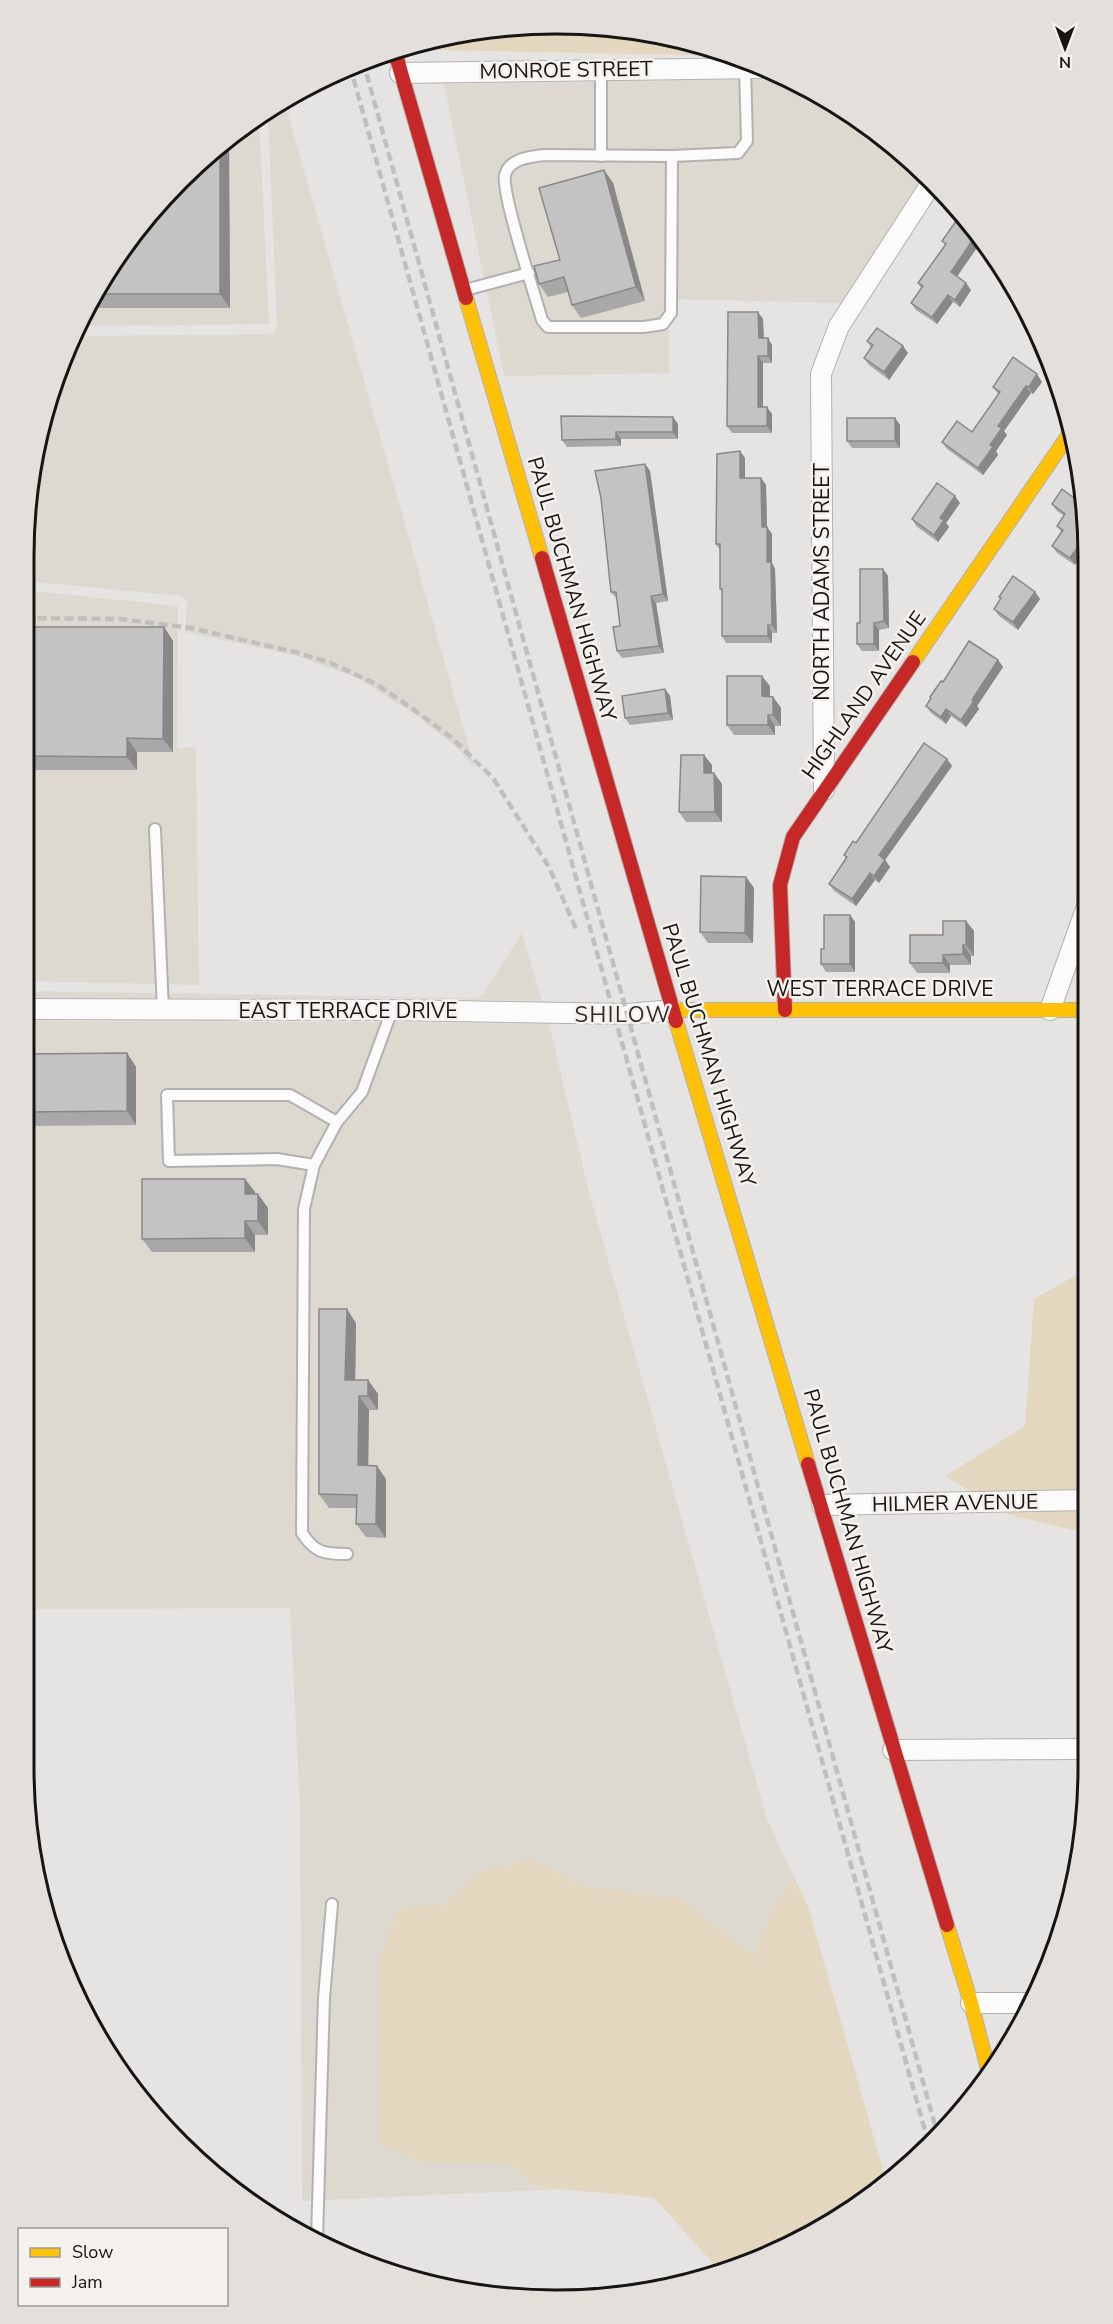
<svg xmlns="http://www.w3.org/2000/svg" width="1113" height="2324" viewBox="0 0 1113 2324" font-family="'Nunito Sans',sans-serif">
<rect width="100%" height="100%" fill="#e6e4e2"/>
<!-- built -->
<g fill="#ddd9d1">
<polygon points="745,79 788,81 881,134 923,176 841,303 669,299 669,373 504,376 444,84"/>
<polygon points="284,101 475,768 457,748 413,713 355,677 297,656 185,632 187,603 181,596 24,581 24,556 34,452 65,352 74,336 269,334 274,332 277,327 268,110"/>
<polygon points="259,115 269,324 79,326 114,260 180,180"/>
<polygon points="24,590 178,606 177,748 196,747 199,985 24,981"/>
<polygon points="522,933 542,1001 392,998 24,998 24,991 477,998 484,993"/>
<polygon points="24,1021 392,1022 549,1024 590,1196 767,1819 794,1877 773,1909 754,1955 680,1899 583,1886 532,1858 482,1872 444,1904 398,1909 422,2163 509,2163 541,2190 302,2201 300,1807 290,1608 24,1609"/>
</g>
<!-- green -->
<g fill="#e4d7c0">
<polygon points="557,24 661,34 733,56 435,50 432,41 453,34"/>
<polygon points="1087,1269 1088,1532 1086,1533 1006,1514 945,1476 1025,1426 1034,1299"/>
<polygon points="532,1858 583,1886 680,1899 754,1955 773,1909 794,1877 808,1906 887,2184 880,2190 792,2245 713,2269 711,2261 654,2198 560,2189 541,2190 509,2163 422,2163 380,2145 380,1960 398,1909 444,1904 481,1872"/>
</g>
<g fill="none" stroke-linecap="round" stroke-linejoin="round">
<!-- lane casing -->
<g stroke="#b2b1af" stroke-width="14">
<g id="lane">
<polyline points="601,70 601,156"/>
<path d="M 544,155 L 672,156 L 671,313 L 663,324 L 644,327 L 548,327 L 542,320 C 535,295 501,193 505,175 C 510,158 530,157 544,155 Z"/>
<polyline points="672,156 738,153 747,141 745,66"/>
<polyline points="465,290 529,273"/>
<polyline points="155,829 163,1010"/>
<polyline points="314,1165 277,1159 169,1161 167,1095 290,1095 337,1122"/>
<path d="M 347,1554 C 324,1554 315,1553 302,1533 L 304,1209 L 314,1165 L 337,1122 L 362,1092 L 392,1010"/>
<polyline points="317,2239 324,1998 332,1904"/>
</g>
</g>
<!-- street casing -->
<g stroke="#b2b1af" stroke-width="22">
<g id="street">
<polyline points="400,73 767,68"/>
<polyline points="824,790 821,374 839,326 931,184"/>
<polyline points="24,1009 392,1010 628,1014 673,1010"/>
<polyline points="1050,1010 1086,909"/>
<polyline points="822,1505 1088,1500"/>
<polyline points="893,1750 1089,1749"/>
<polyline points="971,2003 1029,2003"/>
</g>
</g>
<!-- slow casing -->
<g stroke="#b2b1af" stroke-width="16">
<g id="slow">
<polyline points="466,298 542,558"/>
<polyline points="913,662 1070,433"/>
<polyline points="673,1010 1086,1010"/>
<polyline points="676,1021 808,1464"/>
<polyline points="947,1925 971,2003 988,2069"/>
</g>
</g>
<!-- jam casing -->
<g stroke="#b2b1af" stroke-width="16">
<g id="jam">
<polyline points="395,52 466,298"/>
<polyline points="542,558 676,1021"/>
<polyline points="785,1010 780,885 793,837 913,662"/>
<polyline points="808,1464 947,1925"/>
</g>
</g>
<!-- lane -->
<use href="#lane" stroke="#fbfbfb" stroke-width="10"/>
<!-- street -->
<use href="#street" stroke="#fbfbfb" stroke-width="20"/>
<!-- slow -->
<use href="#slow" stroke="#ffc107" stroke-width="14"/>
<!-- jam -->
<use href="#jam" stroke="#c62828" stroke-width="14"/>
<!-- rail -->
<g stroke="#bfbfbe" stroke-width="4.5" stroke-dasharray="9 4.5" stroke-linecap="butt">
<polyline points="363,61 938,2136"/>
<polyline points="350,66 929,2145"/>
<polyline points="24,618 120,619 191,628 295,652 331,663 376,684 409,706 452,738 493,778 549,867 577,931"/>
</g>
</g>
<!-- wall -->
<g fill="#a9a8a8">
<polygon points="229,140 230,308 88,308 114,260 180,180"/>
<polygon points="604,170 613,183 645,301 581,318 572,305 568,292 548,297 539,284 560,260"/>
<polygon points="979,233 983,239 957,277 971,290 960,307 953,302 937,324 916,310 911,303 921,288 918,283 945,245 942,241"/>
<polygon points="763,319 764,338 772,345 772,363 763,363 763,407 772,414 772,433 732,433 727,426"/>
<polygon points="867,341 908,353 889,380 869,365 864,358 871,348"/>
<polygon points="1042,382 1033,394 1031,393 1004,431 1007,435 996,451 998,455 983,475 947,449 942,442 972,432 998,394 993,387"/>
<polygon points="895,418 900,425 900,448 852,448 847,441"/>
<polygon points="678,424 678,439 621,439 621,446 567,447 562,440"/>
<polygon points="745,458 745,478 761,478 766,485 767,527 772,534 772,563 775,569 777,633 772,633 772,643 726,643 722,636 722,592 720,589 720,550 716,544"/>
<polygon points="645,464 650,471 668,601 656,603 664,653 622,658 617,651 620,626 617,599 611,592"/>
<polygon points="1084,490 1085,557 1082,555 1075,565 1057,553 1052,546 1061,532 1057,526 1064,516 1057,511 1052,504 1077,500"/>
<polygon points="960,503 946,523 949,527 938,542 916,526 912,519"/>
<polygon points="883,569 888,576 889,628 879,630 879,651 862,651 857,644 860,623"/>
<polygon points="1035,592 1040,599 1018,630 999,616 994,609 1000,599 999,597"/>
<polygon points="24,627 164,627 173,641 173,752 137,752 137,770 24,770"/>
<polygon points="998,660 1003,667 977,706 979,709 966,727 951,716 946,724 931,713 926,706 931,699 930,697 943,682"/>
<polygon points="770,686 770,697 773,697 781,708 781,726 775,726 775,735 734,735 727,725"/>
<polygon points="665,689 670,696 673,720 630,725 625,718"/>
<polygon points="947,759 952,766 885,860 890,867 879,883 875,880 856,906 834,891 829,884 846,859 844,855"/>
<polygon points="712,765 712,773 714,773 722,784 722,822 686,822 679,812"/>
<polygon points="746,877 754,888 753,943 708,943 700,932"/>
<polygon points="850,915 855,922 855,972 826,972 821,964"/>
<polygon points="966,921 974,931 974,956 971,956 971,965 950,965 950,973 917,973 910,963 943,935"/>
<polygon points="127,1053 136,1067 136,1125 24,1126 24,1054"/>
<polygon points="245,1179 255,1192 255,1194 268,1208 268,1235 255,1235 255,1252 152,1252 142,1239"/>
<polygon points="356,1323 355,1380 368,1380 378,1394 378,1410 369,1410 368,1465 386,1479 386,1538 366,1537 356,1524 356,1508 329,1508 319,1494"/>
</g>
<!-- shaded-wall -->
<g fill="#898888">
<polygon points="229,140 230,308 220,294 220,147"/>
<polygon points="604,170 613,183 645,301 636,287"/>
<polygon points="978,232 983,239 955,279 951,272"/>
<polygon points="966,283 971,290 960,307 955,300"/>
<polygon points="948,295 953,302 937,324 932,317"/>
<polygon points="758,312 763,319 764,345 759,338"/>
<polygon points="768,338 772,345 772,363 768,356"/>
<polygon points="903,346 908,353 889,380 884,372"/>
<polygon points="758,356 763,363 763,414 758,407"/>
<polygon points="1037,374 1042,382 1033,394 1029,387"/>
<polygon points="1026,386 1031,393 1004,431 1007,435 996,451 998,455 983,475 978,468 998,426"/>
<polygon points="767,407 772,414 772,433 767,426"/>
<polygon points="673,417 678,424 678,439 673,432"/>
<polygon points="895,418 900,425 900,448 895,441"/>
<polygon points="616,432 621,439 621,446 616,439"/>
<polygon points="740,451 745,458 745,485 740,478"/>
<polygon points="645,464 650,471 668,601 663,594"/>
<polygon points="761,478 766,485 767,527 772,534 772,563 775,569 777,633 772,625 767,562 762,527"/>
<polygon points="955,496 960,503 946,523 949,527 938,542 934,535 940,518"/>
<polygon points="1077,548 1082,555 1075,565 1070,558"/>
<polygon points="883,569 888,576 889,628 884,621"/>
<polygon points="1035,592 1040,599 1018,630 1013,622"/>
<polygon points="651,596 656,603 664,653 659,646"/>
<polygon points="874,623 879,630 879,651 874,644"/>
<polygon points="768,625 772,633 772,643 768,636"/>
<polygon points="164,627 173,641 173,752 163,739"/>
<polygon points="998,660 1003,667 977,706 979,709 966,727 961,720 972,700"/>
<polygon points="762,676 770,686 770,707 762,696"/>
<polygon points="665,689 670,696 673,720 668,713"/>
<polygon points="773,697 781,708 781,726 773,715"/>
<polygon points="946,709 951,716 946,724 941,717"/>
<polygon points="768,715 775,726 775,735 768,725"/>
<polygon points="127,738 137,752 137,770 127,757"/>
<polygon points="704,755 712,765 712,784 704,773"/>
<polygon points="947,759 952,766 885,860 890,867 879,883 874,876 879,855"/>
<polygon points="714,773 722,784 722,822 715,812"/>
<polygon points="870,873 875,880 856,906 852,899"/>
<polygon points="746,877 754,888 753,943 745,933"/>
<polygon points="850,915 855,922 855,972 850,964"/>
<polygon points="966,921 974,931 974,956 966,945"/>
<polygon points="963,945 971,956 971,965 963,954"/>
<polygon points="943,955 950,965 950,973 943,963"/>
<polygon points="127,1053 136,1067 136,1125 127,1111"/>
<polygon points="245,1179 255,1192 255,1208 245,1194"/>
<polygon points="258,1194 268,1208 268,1235 258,1221"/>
<polygon points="245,1221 255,1235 255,1252 245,1238"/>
<polygon points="347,1309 356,1323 355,1393 345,1380"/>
<polygon points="368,1380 378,1394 378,1410 368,1396"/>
<polygon points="359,1396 369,1410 368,1479 358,1465"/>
<polygon points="377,1466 386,1479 386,1538 376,1524"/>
</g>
<!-- building -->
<g fill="#c4c3c3" stroke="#898888" stroke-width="1.5">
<polygon points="220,147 220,294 96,294 114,260 180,180"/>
<polygon points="604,170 636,287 572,305 564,277 539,284 534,266 560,260 539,188"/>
<polygon points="961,214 978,232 951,272 966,283 955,300 948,295 932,317 911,303 923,286 918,283 946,244 942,241"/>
<polygon points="728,312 758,312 759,338 768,338 768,356 758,356 758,407 767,407 767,426 727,426"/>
<polygon points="877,328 903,346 884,372 864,358 873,345 867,341"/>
<polygon points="1013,357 1037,374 1029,387 1026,386 998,426 1002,428 990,445 993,447 978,468 942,442 957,421 972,432 1000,392 993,387"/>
<polygon points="561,416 673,417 673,432 616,432 616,439 562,440"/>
<rect x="847" y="418" width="48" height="23"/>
<polygon points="740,451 740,478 761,478 762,527 767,527 767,562 771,562 772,625 768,625 768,636 722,636 722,589 720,589 720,544 716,544 717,454"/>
<polygon points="645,464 663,594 651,596 659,646 617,651 613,627 620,626 616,592 611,592 601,498 595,471"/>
<polygon points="937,483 955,496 940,518 944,520 934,535 912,519"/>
<polygon points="1062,489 1077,500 1084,490 1085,552 1077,548 1070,558 1052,546 1063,530 1057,526 1065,514 1052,504"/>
<polygon points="860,569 883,569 884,621 874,623 874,644 857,644 857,623 860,623"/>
<polygon points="1013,576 1035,592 1013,622 994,609 1001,598 999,597"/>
<polygon points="24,627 164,627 163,739 127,738 127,757 24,756"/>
<polygon points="969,641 998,660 972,700 974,701 961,720 946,709 941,717 926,706 931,698 930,697 941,681 943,682"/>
<polygon points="727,676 762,676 762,696 773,697 773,715 768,715 768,725 727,725"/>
<polygon points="665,689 668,713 625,718 622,696"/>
<polygon points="924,743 947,759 879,855 885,860 874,876 870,873 852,899 829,884 847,857 844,855 853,841 856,843"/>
<polygon points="681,755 704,755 704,773 714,773 715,812 679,812"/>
<polygon points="701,876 746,877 745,933 700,932"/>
<polygon points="824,915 850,915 850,964 821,964 821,949 824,949"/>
<polygon points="943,921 966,921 966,945 963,945 963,954 943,955 943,963 910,963 910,935 943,935"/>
<polygon points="127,1053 127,1111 24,1112 24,1054"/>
<polygon points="142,1179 245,1179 245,1194 258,1194 258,1221 245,1221 245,1238 142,1239"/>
<polygon points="319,1309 347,1309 345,1380 368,1380 368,1396 359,1396 358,1465 377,1466 376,1524 356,1524 357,1495 319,1494"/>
</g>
<g text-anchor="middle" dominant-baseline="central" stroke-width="5" stroke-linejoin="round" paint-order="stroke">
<!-- street labels -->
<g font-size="21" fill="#161513" stroke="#f5f2ed">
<text transform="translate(566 70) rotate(-1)">MONROE STREET</text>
<text transform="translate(822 582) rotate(-90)">NORTH ADAMS STREET</text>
<text transform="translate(572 589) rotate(74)">PAUL BUCHMAN HIGHWAY</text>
<text transform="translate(864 695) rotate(-55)">HIGHLAND AVENUE</text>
<text x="880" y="989">WEST TERRACE DRIVE</text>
<text x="348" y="1011">EAST TERRACE DRIVE</text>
<text transform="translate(709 1055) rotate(73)">PAUL BUCHMAN HIGHWAY</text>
<text transform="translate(955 1503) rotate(-1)">HILMER AVENUE</text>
<text transform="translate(848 1521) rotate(74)">PAUL BUCHMAN HIGHWAY</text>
</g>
<!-- neighbourhood labels -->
<g font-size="22" letter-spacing="1.5" fill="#2d2b27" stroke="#f5f2ed">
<text x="623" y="1015">SHILOW</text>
</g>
</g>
<!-- crop -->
<path d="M0 0H1113V2324H0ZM556 34H556A522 522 0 0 1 1078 556V1768A522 522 0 0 1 556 2290H556A522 522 0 0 1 34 1768V556A522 522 0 0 1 556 34Z" fill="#e3e0dc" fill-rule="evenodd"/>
<path fill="none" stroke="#161513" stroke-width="3" d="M556 34H556A522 522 0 0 1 1078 556V1768A522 522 0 0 1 556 2290H556A522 522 0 0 1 34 1768V556A522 522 0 0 1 556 34Z"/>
<!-- legend -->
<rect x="18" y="2228" width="210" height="78" fill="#f5f2ed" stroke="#9c9a96" stroke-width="1.5"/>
<rect x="30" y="2248" width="30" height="9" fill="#ffc107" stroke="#9c9a96" stroke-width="1.5"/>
<text x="72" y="2258" font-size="18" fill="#161513">Slow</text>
<rect x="30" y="2278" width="30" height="9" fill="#c62828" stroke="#9c9a96" stroke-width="1.5"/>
<text x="72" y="2288" font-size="18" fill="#161513">Jam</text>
<!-- north arrow -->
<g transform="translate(1065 48) rotate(180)" stroke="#f5f2ed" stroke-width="4.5" paint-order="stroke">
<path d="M0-4.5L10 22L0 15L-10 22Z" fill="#161513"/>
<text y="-9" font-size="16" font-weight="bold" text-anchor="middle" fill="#161513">N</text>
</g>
</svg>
